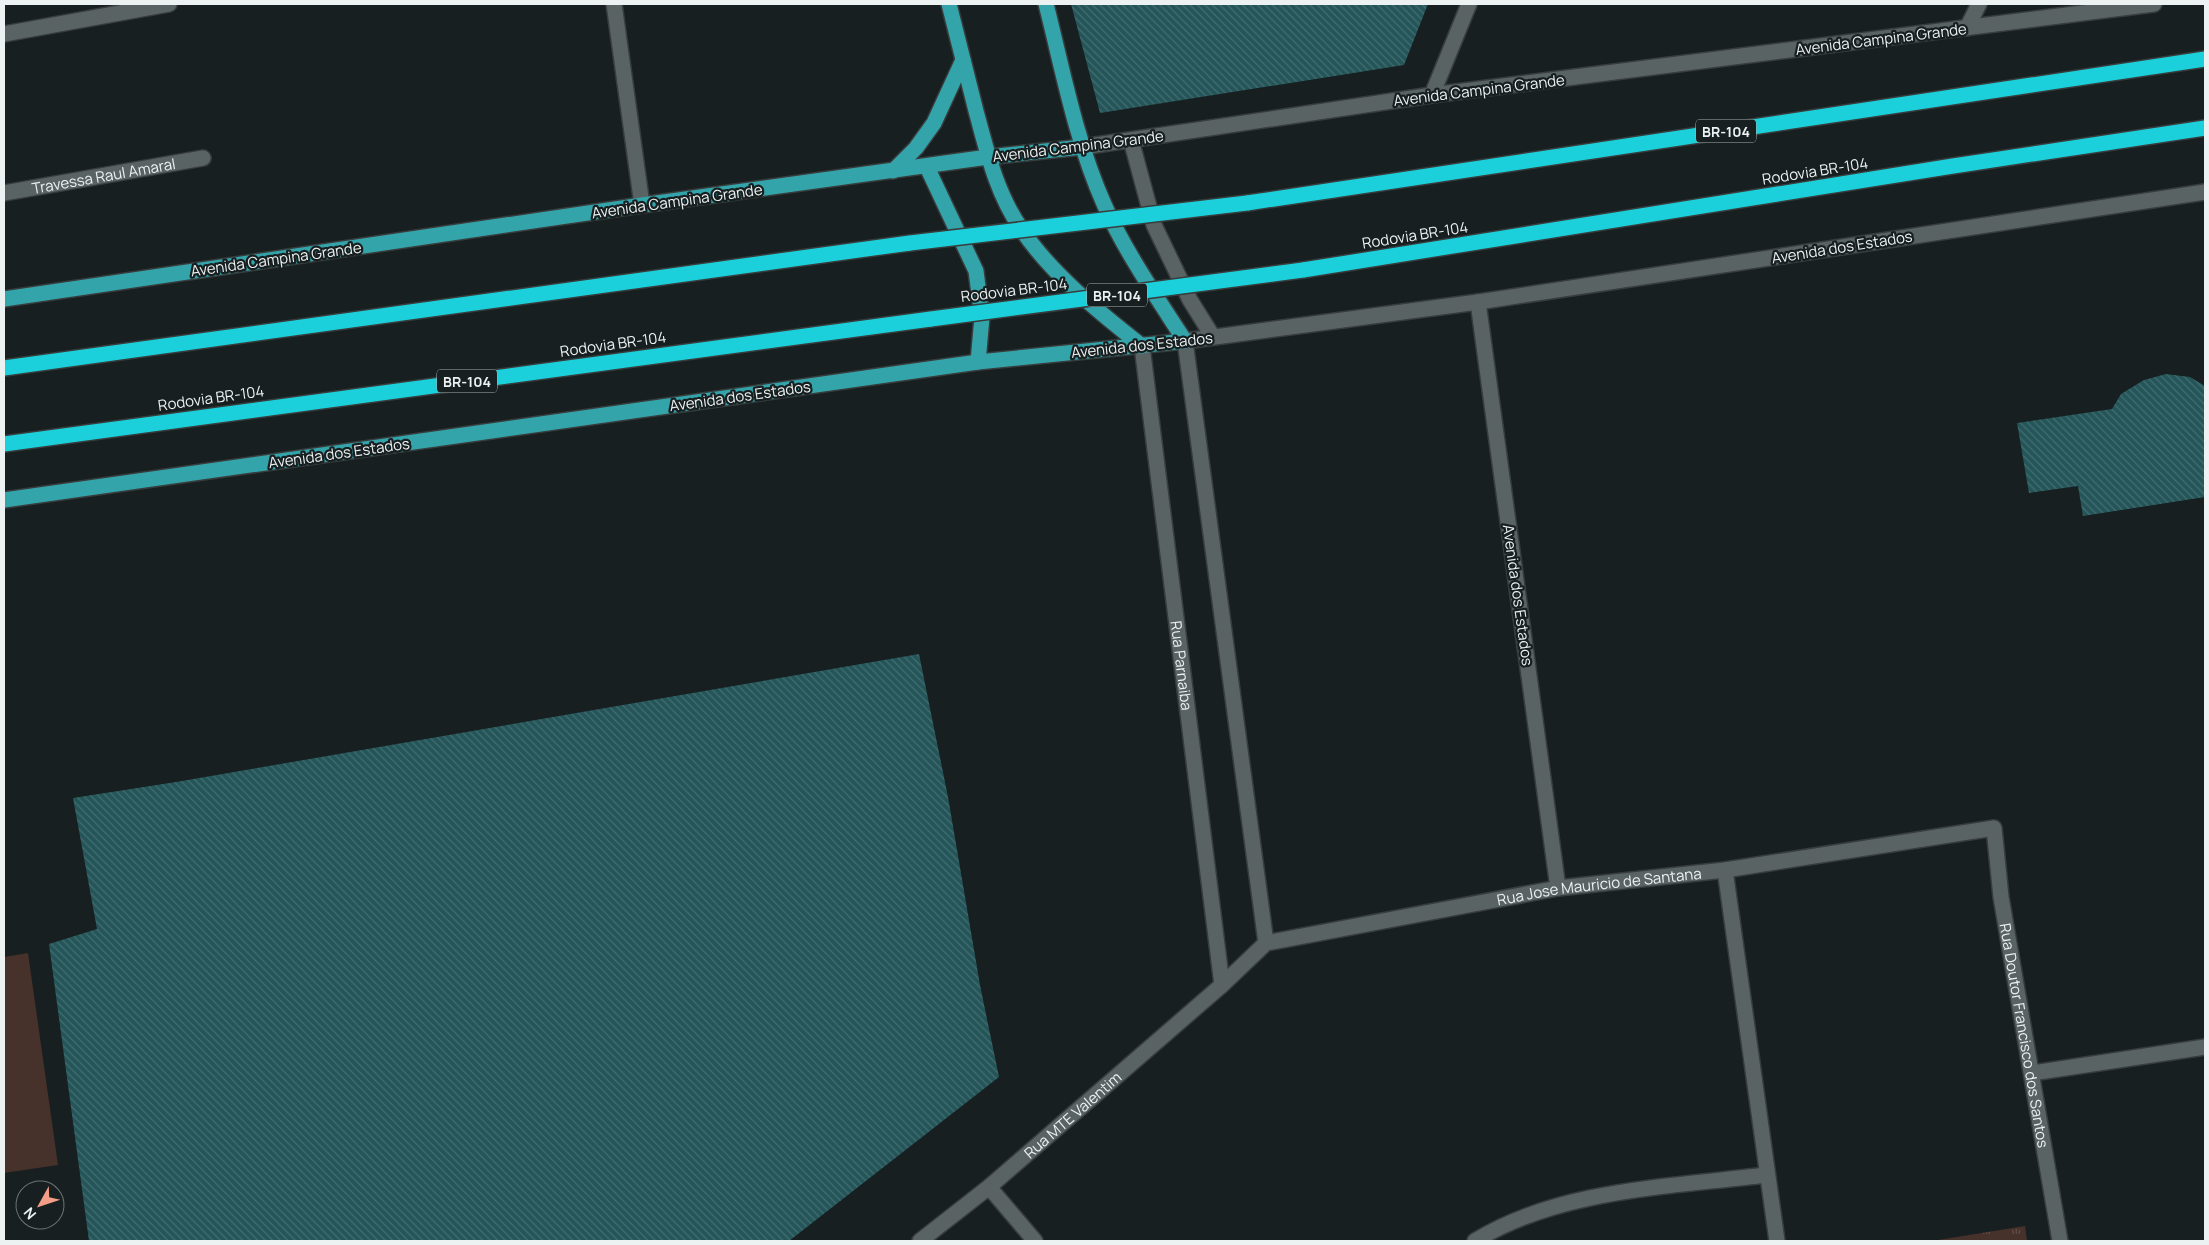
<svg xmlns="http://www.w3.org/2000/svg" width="2209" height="1245" viewBox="0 0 2209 1245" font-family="Manrope,sans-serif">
<defs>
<pattern id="park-tufts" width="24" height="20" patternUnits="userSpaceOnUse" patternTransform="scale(1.25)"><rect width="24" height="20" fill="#47312b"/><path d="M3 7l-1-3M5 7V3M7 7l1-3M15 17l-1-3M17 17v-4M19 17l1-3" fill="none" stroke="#624f4a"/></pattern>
<pattern id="building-back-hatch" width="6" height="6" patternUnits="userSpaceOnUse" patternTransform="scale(1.25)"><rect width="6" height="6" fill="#245559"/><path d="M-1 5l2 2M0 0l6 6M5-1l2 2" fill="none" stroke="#446e71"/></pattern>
</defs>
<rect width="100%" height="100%" fill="#171f20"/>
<!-- park -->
<polygon fill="url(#park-tufts)" points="2025,1226 2027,1241 1932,1241"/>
<!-- pitch -->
<polygon fill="#47312b" points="28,953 58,1165 4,1173 4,957"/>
<!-- building -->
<g fill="url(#building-back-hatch)">
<polygon points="1071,4 1428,4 1404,65 1100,113"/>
<polygon points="2166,374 2190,377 2205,386 2205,497 2083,516 2078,486 2029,493 2017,423 2112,409 2121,394 2144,380"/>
<polygon points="919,654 948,797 980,985 999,1077 789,1241 89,1241 49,944 97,929 73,798 176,782"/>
</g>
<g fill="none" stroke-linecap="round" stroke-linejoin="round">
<!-- street casing -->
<g stroke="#373c3c" stroke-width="18">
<g id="street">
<polyline points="614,4 642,205"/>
<polyline points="1967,28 1979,4"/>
<polyline points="4,34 169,4"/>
<polyline points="1432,95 1469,4"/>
<path id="s1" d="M 4,193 L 203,158"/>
<polyline points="1478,302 1558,888"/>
<polyline points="1185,341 1266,943"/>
<path id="s2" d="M 1142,346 L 1222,985"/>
<polyline points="1725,870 1777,1241"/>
<polyline points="2032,1073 2205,1047"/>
<polyline points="989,1187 1035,1241"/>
<path id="s3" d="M 920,1241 L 989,1187 L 1222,985 L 1266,943 L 1558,888 L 1725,870 L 1994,828 L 2001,897 L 2060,1241"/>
<path d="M 1475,1241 C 1559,1189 1670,1187 1766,1175"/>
</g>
</g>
<!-- secondary casing -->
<g stroke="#373c3c" stroke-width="18">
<g id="secondary">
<polyline points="1131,140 1154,225 1190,300 1213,337"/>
<polyline points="1082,147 1432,95 2154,4"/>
<polyline points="1185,341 1478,302 2205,192"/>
</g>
</g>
<!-- primary casing -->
<g stroke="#373c3c" stroke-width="18">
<g id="primary">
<path d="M 949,4 C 958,39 967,75 976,111 C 987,151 996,192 1020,227 C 1049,272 1100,313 1142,346"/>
<polyline points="927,167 976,271 982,317 978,362"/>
<polyline points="893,171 916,148 934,123 963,60"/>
<polyline points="4,299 642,205 988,157 1082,147"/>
<path d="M 4,500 L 978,362 L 1185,341 C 1158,299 1124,250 1104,204 C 1076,141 1063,71 1046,4"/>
</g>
</g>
<!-- highway casing -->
<g stroke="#373c3c" stroke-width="18">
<g id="highway">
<polyline points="1247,203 2205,59"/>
<polyline points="1303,270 1953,166 2205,128"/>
<polyline points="4,368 910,243"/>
<polyline points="4,444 931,319"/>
</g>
</g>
<!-- street -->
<use href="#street" stroke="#5a6364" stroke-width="15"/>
<!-- secondary -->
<use href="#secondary" stroke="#5a6364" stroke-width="15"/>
<!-- primary -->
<use href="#primary" stroke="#34a4ab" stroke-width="15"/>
<!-- highway -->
<use href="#highway" stroke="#1bd0da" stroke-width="15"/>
<!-- highway-bridge casing -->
<g stroke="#373c3c" stroke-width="18" stroke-linecap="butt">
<g id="highway-bridge">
<polyline points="910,243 1247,203"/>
<polyline points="931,319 1303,270"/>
</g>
</g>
<!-- highway-bridge -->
<use href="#highway-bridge" stroke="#1bd0da" stroke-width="15"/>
</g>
<g text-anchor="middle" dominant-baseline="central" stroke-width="4.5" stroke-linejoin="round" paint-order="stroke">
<!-- shield labels -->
<g fill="#171f20" stroke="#acb2b2" stroke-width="1">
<rect x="1696" y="119.5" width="60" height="23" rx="4"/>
<rect x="1087" y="283.5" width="60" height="23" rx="4"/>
<rect x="437" y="369.5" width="60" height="23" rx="4"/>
</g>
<g font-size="14" font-weight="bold" fill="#ecf1f1">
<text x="1726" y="131">BR-104</text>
<text x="1117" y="295">BR-104</text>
<text x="467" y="381">BR-104</text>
</g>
<!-- street labels -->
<g font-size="15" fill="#ecf1f1" stroke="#171f20">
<text transform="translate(1881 39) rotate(-7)">Avenida Campina Grande</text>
<text transform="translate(1479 90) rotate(-7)">Avenida Campina Grande</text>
<text transform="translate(1078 146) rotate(-7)">Avenida Campina Grande</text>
<text transform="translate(1815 171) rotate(-9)">Rodovia BR-104</text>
<text stroke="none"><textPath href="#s1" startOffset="101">Travessa Raul Amaral</textPath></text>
<text transform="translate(677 201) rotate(-8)">Avenida Campina Grande</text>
<text transform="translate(1415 235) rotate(-9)">Rodovia BR-104</text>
<text transform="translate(1842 247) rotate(-9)">Avenida dos Estados</text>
<text transform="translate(276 259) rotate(-8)">Avenida Campina Grande</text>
<text transform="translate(1014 290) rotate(-7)">Rodovia BR-104</text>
<text transform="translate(613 344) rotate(-8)">Rodovia BR-104</text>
<text transform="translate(1142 345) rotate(-6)">Avenida dos Estados</text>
<text transform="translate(740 396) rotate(-8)">Avenida dos Estados</text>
<text transform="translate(211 398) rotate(-8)">Rodovia BR-104</text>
<text transform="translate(339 453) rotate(-8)">Avenida dos Estados</text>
<text transform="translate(1518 595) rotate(82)">Avenida dos Estados</text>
<text stroke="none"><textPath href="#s2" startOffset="322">Rua Parnaiba</textPath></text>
<text stroke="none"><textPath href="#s3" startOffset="795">Rua Jose Mauricio de Santana</textPath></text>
<text stroke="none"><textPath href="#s3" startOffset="1404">Rua Doutor Francisco dos Santos</textPath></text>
<text stroke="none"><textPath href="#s3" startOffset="198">Rua MTE Valentim</textPath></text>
</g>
</g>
<!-- border -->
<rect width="2209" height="1245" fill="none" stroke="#ecf1f1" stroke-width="10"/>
<!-- north arrow -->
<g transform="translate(40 1205) rotate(230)"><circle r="24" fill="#171f20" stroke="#6c7374"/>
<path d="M0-4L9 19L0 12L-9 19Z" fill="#f49e87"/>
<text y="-8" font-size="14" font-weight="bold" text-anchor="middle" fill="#ecf1f1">N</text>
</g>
</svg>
